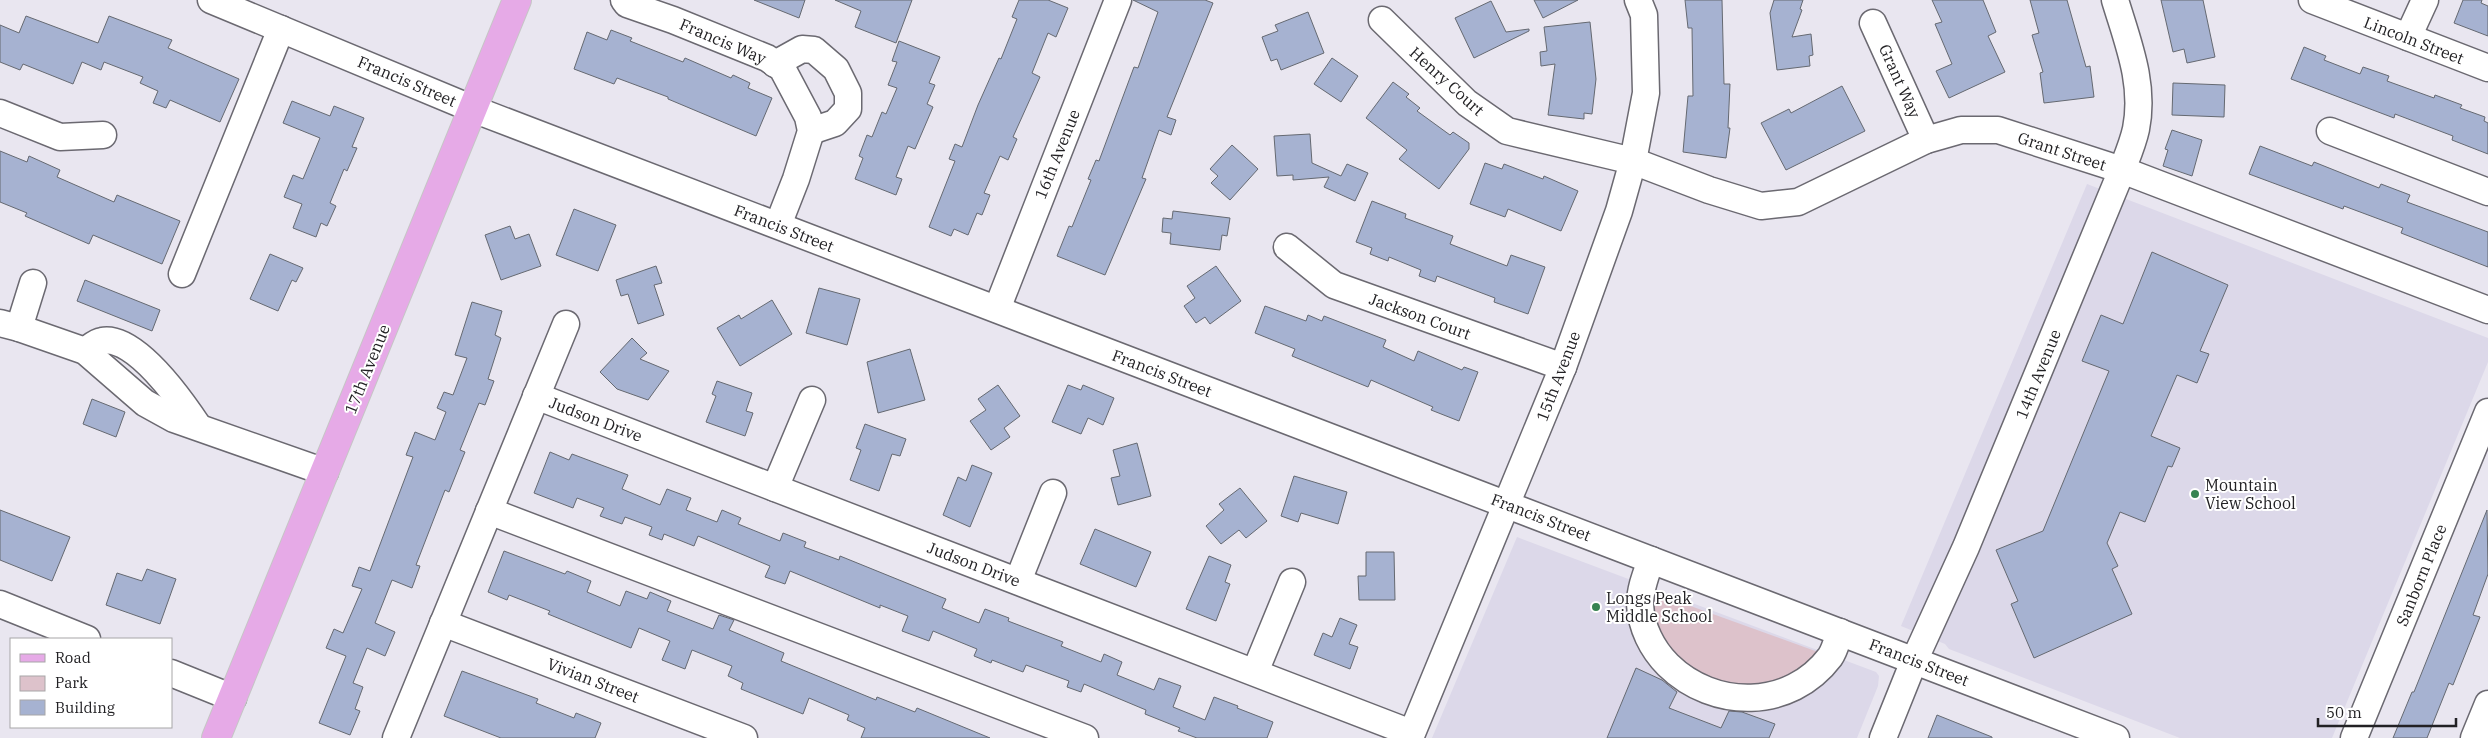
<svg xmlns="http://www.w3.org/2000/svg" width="2488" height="738" viewBox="0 0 2488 738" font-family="'IBM Plex Serif',serif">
<rect width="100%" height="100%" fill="#e9e6f0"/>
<!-- built -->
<g fill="#dcd8e9">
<polygon points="2087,184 2488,338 2488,362 2332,738 2180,738 1949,649 1945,644 1901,626"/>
<polygon points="1517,537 1876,672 1879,676 1878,686 1857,738 1432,738"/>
</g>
<!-- green -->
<polygon fill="#ddc2cb" points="1649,591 1818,652 1807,666 1775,685 1719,686 1671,656 1657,630"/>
<!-- building -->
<g fill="#a6b2d1" stroke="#656971">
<polygon points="754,0 805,0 799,18"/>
<polygon points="835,0 912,0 896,43 855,27 861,11"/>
<polygon points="1019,0 1048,0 1068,8 1056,37 1048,33 1032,73 1040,77 1013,137 1017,139 1008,160 1000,156 984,193 990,195 982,215 977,213 968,235 954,229 951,236 929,227 955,161 949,159 955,144 962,147 978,105 999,58 1001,59 1017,19 1012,17"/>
<polygon points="1133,0 1205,0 1213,3 1167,117 1176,120 1171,135 1159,130 1142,178 1146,179 1105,275 1057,256 1069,226 1072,227 1091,180 1088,179 1096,160 1099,161 1134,67 1138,68 1158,12"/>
<polygon points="1534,0 1578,0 1543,18"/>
<polygon points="1685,0 1722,0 1724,84 1730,84 1728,128 1730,128 1726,158 1683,152 1688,96 1693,96 1692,28 1688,28"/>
<polygon points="1774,0 1803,0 1800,9 1802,10 1792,37 1811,34 1813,55 1809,56 1810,66 1777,70 1770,13"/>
<polygon points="1932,0 1983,0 1996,32 1988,36 2005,72 1949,98 1936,71 1952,64 1935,24 1942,22"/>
<polygon points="2030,0 2067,0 2086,67 2090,66 2094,97 2044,103 2040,73 2043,72 2032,35 2039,33"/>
<polygon points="2161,0 2203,0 2215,57 2187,63 2184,49 2173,52"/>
<polygon points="2463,0 2482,0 2481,3 2488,6 2488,36 2454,23"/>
<polygon points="1491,1 1506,32 1529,29 1529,31 1474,58 1455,18"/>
<polygon points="1308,12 1324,53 1281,70 1277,59 1271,61 1262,37 1278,31 1275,25"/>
<polygon points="26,16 98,43 109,16 172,40 168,48 239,79 220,122 170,100 166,108 153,103 158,91 140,83 143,77 104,62 101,70 82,62 73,84 23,64 20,70 0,62 0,25 19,33"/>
<polygon points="1590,22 1596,79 1592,114 1584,113 1584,119 1548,115 1555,64 1541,66 1540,52 1547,51 1544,27"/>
<polygon points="611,30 632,38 630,41 683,62 685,58 731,78 733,75 750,83 748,88 772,98 756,136 668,99 668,97 617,78 614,84 574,69 587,32 607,40"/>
<polygon points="899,41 940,57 929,83 935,85 927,104 933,107 915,149 908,146 896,177 902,179 896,195 855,179 863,158 859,156 867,135 872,137 882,112 886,114 897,88 888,85 897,62 892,61"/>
<polygon points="2304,47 2326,56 2324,60 2360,74 2363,67 2389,76 2387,81 2434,98 2435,95 2462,105 2460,108 2485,117 2484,121 2488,123 2488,154 2452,140 2453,136 2395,114 2394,118 2291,79"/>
<polygon points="1332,58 1358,76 1341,102 1314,84"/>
<polygon points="1393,82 1409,94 1406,97 1420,108 1417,111 1450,135 1453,132 1469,143 1469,149 1439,189 1399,159 1407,150 1366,118"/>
<polygon points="2173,83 2225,85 2224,117 2172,115"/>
<polygon points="1842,86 1865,131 1786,170 1761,123 1789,109 1791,113"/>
<polygon points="292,101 330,116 334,106 364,118 352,147 357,148 347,171 344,169 330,203 336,206 327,226 321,223 316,237 293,228 302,204 284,197 293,175 303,179 320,138 283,123"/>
<polygon points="2172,130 2202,140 2192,176 2163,166 2168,150 2165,149"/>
<polygon points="1310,134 1312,163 1341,176 1347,164 1368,173 1355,201 1324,187 1329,177 1293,180 1293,175 1277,176 1274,136"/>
<polygon points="1232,145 1258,169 1230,200 1211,183 1218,176 1210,169"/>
<polygon points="2260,146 2312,166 2314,162 2379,188 2381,184 2410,195 2407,202 2488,232 2488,267 2401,233 2403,228 2344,206 2343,209 2249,174"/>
<polygon points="0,151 27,162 29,156 60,170 57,177 114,202 117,195 180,221 162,264 93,235 89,244 25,216 27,213 0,202"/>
<polygon points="1485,163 1502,169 1504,164 1543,179 1544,176 1578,191 1561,231 1508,209 1505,217 1470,204"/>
<polygon points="1372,201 1406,214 1405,218 1453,236 1450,244 1507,266 1511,255 1545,267 1528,314 1494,302 1495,298 1437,276 1435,282 1419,276 1421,270 1389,257 1388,261 1370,254 1372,248 1356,242"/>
<polygon points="574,209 616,225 598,271 556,255"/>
<polygon points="1173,211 1230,218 1227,236 1222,235 1220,250 1170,244 1171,233 1162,232 1163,218 1172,219"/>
<polygon points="510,226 515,239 529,234 541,266 501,280 485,235"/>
<polygon points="2152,252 2228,285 2200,351 2209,354 2197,383 2177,375 2151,436 2180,448 2172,467 2168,466 2145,522 2120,512 2107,543 2118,566 2112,569 2132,614 2034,658 2011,604 2018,601 1996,550 2043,531 2109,371 2082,361 2101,315 2123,324"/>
<polygon points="270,254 303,268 296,282 292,280 278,311 250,299"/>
<polygon points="656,266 662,283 654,285 664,315 638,324 628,294 621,296 616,280"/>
<polygon points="1216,266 1241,301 1210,324 1205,317 1196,323 1184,306 1195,298 1187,286"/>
<polygon points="85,280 160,310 152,331 77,301"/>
<polygon points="819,288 860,299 847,345 806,333"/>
<polygon points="772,300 792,334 740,366 717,328 739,315 741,319"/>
<polygon points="472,302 502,311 495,335 501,338 488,379 494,381 485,405 479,403 460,450 465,452 449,492 445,490 416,565 420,566 412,588 392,580 375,623 395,632 385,656 367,648 353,683 363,687 355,709 360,711 350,735 319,723 346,656 326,648 334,629 343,633 362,589 352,586 359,567 370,571 413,457 406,455 415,432 435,440 446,412 437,408 444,392 453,395 467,358 455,355"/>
<polygon points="1265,306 1306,321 1308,315 1322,321 1324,316 1386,340 1383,347 1414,361 1418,351 1462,370 1464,367 1478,372 1459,421 1431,410 1433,407 1371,380 1368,387 1292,356 1295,349 1255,333"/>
<polygon points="632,338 647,353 640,359 669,371 648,400 617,389 600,372"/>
<polygon points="910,349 925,400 878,413 867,362"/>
<polygon points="717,381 752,393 746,411 753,413 745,436 706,422 716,396 712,394"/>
<polygon points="998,385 1020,416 1004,428 1010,437 991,450 970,421 986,410 978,399"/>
<polygon points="1068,385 1081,390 1083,385 1114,398 1103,425 1088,418 1081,434 1052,422"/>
<polygon points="92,399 125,412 116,437 83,424"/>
<polygon points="865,424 906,439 900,456 892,454 879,491 850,480 861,450 856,448"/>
<polygon points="1137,443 1151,496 1118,505 1111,478 1120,476 1113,450"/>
<polygon points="550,452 569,460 572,454 628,475 622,489 660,505 667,489 691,498 686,510 717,522 722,510 741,518 738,524 780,541 783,533 806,542 804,547 839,560 840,556 946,599 942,608 979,623 985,609 1009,618 1008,621 1063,642 1061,646 1101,662 1104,654 1122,662 1117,675 1154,690 1159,678 1181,686 1173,707 1205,720 1214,697 1238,706 1237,708 1273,722 1267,738 1197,738 1178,731 1180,728 1145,714 1146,710 1084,684 1081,692 1067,687 1069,681 1026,665 1023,672 992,660 991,663 974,656 977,649 933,631 929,641 902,631 908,616 880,605 880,608 790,571 785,584 765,577 770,566 698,536 694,546 664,534 662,540 649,535 652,527 625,517 622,524 600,516 604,508 577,498 573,508 534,493"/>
<polygon points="972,465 992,473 970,527 943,515 958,477 966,481"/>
<polygon points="1294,476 1347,492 1338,524 1301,513 1298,522 1281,516"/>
<polygon points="1240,488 1267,521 1246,538 1239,530 1221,544 1206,526 1224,510 1219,504"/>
<polygon points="0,510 70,537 52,581 0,560"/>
<polygon points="2487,510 2488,574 2473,615 2480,617 2453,685 2449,683 2427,738 2393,738 2412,692 2414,692"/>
<polygon points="1095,529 1151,552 1136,587 1080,564"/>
<polygon points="504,551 565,574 567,571 591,581 587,592 620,606 626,591 647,599 650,592 671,601 667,611 713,629 719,615 734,620 729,630 784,653 781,661 876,700 877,697 915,712 917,708 990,738 861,738 865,728 847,720 849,715 809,698 803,714 741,689 743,683 728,676 732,666 692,650 685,669 662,660 670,641 639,628 631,648 548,614 550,611 509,595 507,600 488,592"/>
<polygon points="1366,552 1394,552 1395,600 1359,600 1358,576 1366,576"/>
<polygon points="1209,556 1231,565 1225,582 1230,584 1216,621 1186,609"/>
<polygon points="147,569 176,579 160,624 106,605 117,573 142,581"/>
<polygon points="1340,618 1357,625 1349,644 1358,647 1350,669 1314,655 1323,633 1332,637"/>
<polygon points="1636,668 1662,680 1677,692 1669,708 1721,728 1729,711 1742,712 1775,724 1769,738 1607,738"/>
<polygon points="462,671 538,699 536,703 574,718 576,713 601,723 595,738 501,738 444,716"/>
<polygon points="1937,715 1992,737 1992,738 1928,738"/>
</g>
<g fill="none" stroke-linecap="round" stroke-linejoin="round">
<!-- minor casing -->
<g stroke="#6b6971" stroke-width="29">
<g id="minor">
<polyline points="211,0 473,109 2116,738"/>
<polyline points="624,0 627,4 673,20 767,58 782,68 808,117 811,131 796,179 778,225"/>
<polyline points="2312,0 2488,68"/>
<polyline points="1382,20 1467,103 1507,131 1633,161 1709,190 1761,206 1798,202 1926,140 1961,130 1998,130 2122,170 2488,310"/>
<polyline points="1873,23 1926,140"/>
<polyline points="2408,37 2425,0"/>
<polyline points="775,64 802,49 814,50 836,69 848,93 848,109 835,123 811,131"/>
<polyline points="0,113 60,137 103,135"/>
<polyline points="2330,131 2488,192"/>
<polyline points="1287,247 1334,285 1563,367"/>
<polyline points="182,274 281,29"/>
<polyline points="997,309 1118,0"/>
<polyline points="0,323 19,328 85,351 145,403 174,419 325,472"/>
<polyline points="19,328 33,283"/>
<path d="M 85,351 C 91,347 95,342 102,341 C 135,334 182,402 198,426"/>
<polyline points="536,396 1411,733"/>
<polyline points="775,488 812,400"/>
<polyline points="489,511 1085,738"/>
<path d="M 1651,560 C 1646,574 1640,589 1640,604 C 1641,627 1652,649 1668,665 C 1714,710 1790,710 1830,657 C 1835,650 1837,640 1840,632"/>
<polyline points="1018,581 1053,493"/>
<polyline points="0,604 87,639"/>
<polyline points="443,623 744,738"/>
<polyline points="1255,672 1292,582"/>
<polyline points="171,673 233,698"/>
<polyline points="396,738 566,324"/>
<polyline points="1410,738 1563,367 1619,211 1633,161 1646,93 1644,15 1638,0"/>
<path d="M 1883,738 L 1914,661 L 1966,547 L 2122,170 C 2127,157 2133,143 2136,129 C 2145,84 2128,43 2115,0"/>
<polyline points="2354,738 2488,412"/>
<polyline points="2474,738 2488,704"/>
</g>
</g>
<!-- major casing -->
<g stroke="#c6c5c6" stroke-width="30">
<polyline id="major" points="216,738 517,0"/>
</g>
<!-- minor -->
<use href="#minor" stroke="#fff" stroke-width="26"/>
<!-- major -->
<use href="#major" stroke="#e6aae7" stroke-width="28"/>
</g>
<!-- markers -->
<g fill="#378351" stroke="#fff" stroke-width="2">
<circle cx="2195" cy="494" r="5"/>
<circle cx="1596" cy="607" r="5"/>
</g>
<g text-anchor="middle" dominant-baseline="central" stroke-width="4" stroke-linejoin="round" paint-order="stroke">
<!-- street labels -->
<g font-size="16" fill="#222124" stroke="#fff">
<text transform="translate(2414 40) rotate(21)">Lincoln Street</text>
<text transform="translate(723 41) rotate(23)">Francis Way</text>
<text transform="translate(407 81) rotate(23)">Francis Street</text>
<text transform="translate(1447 81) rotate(42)">Henry Court</text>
<text transform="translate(1900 81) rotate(66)">Grant Way</text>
<text transform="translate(2062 151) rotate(18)">Grant Street</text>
<text transform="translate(1057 154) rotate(-68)">16th Avenue</text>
<text transform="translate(784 228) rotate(21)">Francis Street</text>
<text transform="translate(1420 316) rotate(20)">Jackson Court</text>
<text transform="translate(367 369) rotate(-68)">17th Avenue</text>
<text transform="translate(1162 373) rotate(21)">Francis Street</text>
<text transform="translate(2038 374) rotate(-68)">14th Avenue</text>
<text transform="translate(1558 376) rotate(-69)">15th Avenue</text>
<text transform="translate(596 419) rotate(21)">Judson Drive</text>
<text transform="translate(1541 517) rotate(21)">Francis Street</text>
<text transform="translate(974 564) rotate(21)">Judson Drive</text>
<text transform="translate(2421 575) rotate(-68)">Sanborn Place</text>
<text transform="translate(1919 662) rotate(21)">Francis Street</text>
<text transform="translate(593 680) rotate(21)">Vivian Street</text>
</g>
<!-- poi labels -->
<g font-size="16" fill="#222124" stroke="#fff" text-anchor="start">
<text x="2205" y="485">Mountain<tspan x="2205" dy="18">View School</tspan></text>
<text x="1606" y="598">Longs Peak<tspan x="1606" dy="18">Middle School</tspan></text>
</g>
</g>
<!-- legend -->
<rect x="10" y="638" width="162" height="90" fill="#ffffff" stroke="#a7a6a7"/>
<rect x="20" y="654" width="25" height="8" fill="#e6aae7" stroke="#a7a6a7"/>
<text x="55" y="663" font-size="15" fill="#222124">Road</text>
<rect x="20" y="676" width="25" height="15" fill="#ddc2cb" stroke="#a7a6a7"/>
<text x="55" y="688" font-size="15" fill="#222124">Park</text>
<rect x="20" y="700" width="25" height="15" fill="#a6b2d1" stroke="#a7a6a7"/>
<text x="55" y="713" font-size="15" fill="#222124">Building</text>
<!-- scale -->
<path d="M2318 718v8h138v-8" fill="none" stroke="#222124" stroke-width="2.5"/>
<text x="2326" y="718" font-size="15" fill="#222124" stroke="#ffffff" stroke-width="4" paint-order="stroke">50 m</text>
</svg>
